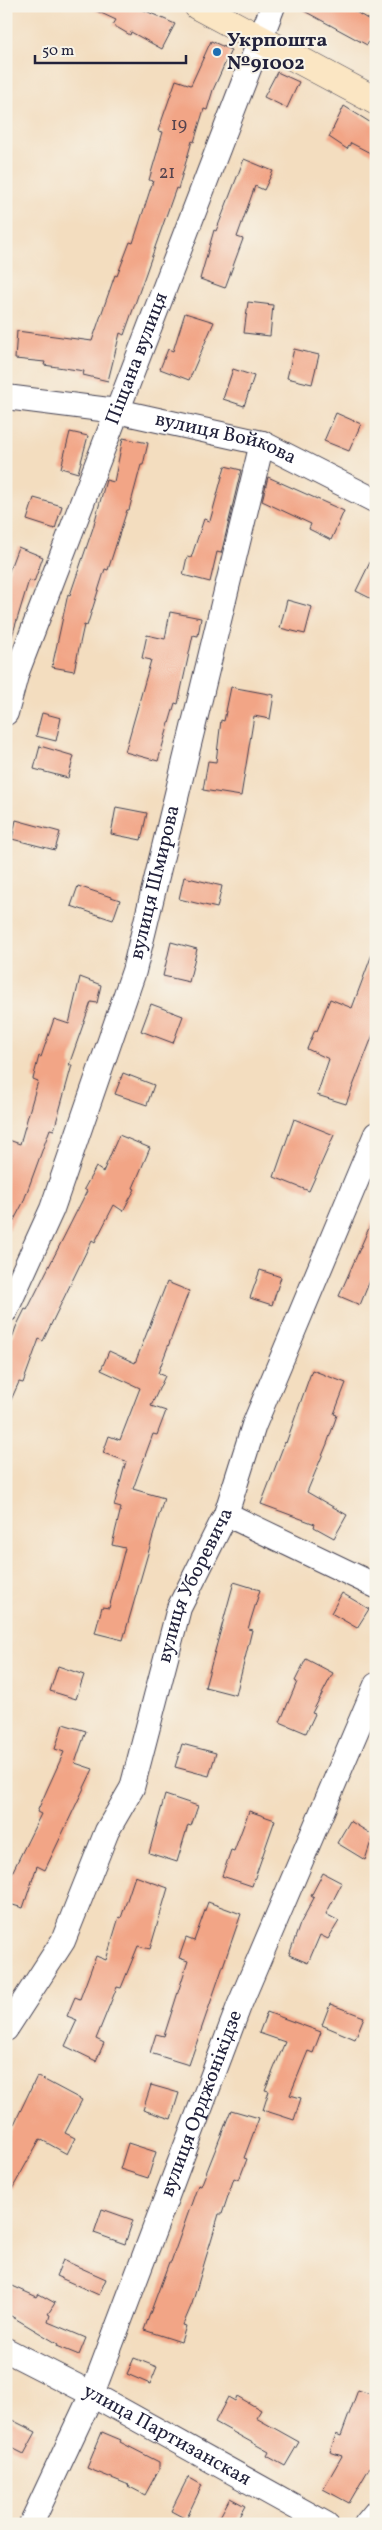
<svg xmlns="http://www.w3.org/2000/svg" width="382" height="2530" viewBox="0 0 382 2530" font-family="Vollkorn,serif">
<rect width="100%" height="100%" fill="#f7f3e8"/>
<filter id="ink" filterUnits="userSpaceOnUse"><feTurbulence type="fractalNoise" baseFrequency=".02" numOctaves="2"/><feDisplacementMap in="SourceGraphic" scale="10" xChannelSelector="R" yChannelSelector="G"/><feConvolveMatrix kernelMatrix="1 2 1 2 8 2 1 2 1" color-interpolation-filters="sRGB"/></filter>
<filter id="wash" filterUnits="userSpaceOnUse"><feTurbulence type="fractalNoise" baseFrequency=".0096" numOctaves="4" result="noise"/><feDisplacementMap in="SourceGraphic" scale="20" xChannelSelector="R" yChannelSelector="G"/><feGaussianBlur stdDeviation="1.12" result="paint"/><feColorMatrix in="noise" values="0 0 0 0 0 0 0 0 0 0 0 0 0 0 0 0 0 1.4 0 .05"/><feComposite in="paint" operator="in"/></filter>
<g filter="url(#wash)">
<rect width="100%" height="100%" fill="#f3ddbf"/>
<g id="blocks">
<!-- building -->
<g fill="#f2a586">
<polygon points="86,6 135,6 175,24 162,49 131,32 130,35 113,25 116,20"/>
<polygon points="295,6 346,6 376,24 376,30 367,45"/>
<polygon points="211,41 231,50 213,90 207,110 204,109 194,142 192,141 178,189 176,188 124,335 120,333 108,381 83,375 84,371 44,365 45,362 15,359 17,331 92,341 115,275 117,276 130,242 133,243 153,181 149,180 163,132 158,131 176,80 191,85"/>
<polygon points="277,72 299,82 287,108 264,97"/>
<polygon points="344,106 376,126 376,156 351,143 347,149 329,137"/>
<polygon points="244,159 273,171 264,190 255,186 237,237 243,239 225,288 200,279 214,230 216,231"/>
<polygon points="248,302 273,305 270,336 244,333"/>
<polygon points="185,313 214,322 189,380 160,369 168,349 173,351"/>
<polygon points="294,349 319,355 312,384 287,378"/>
<polygon points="233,369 254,376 244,406 223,399"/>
<polygon points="336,413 361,424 349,451 324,441"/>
<polygon points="70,432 88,436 78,473 61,468"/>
<polygon points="123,438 148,443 143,465 141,465 129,510 127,510 108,570 105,569 87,626 84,625 74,671 52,667 68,594 70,595 93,528 106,480 114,482"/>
<polygon points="225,466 241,470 223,546 221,553 217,552 210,582 183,575 187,557 191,558 204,519 210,521"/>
<polygon points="268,477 344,511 331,540 309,529 311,524 262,501"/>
<polygon points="34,498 62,506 55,529 27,520"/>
<polygon points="18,547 43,557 34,582 29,580 10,643 6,642 6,579"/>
<polygon points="376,550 376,601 356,591"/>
<polygon points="287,600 312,607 305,634 280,628"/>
<polygon points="170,612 201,618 198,636 193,635 178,704 175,703 158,761 125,752 151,660 142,658 147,635 165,639"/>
<polygon points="231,687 274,695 270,719 254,716 241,796 203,790 208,761 216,762 221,720 224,721"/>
<polygon points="42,713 61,718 56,741 36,736"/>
<polygon points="40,746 74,756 68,778 34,769"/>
<polygon points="116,807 147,813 141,840 111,834"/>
<polygon points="16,820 60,832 55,850 12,839"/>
<polygon points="184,877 222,886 217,908 179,899"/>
<polygon points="78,886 120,900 113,920 71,906"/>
<polygon points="171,942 197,949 189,982 163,976"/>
<polygon points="374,949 376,949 376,1027 346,1104 317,1095 329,1059 307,1049 315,1030 317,1031 330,999 352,1008"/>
<polygon points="80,977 101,985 97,1003 91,1002 69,1065 72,1065 54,1130 50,1129 23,1203 6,1235 6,1139 20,1144 38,1081 33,1079 39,1056 41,1057 54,1019 69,1024"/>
<polygon points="151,1004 183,1016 173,1043 141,1031"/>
<polygon points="123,1073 154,1085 147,1105 115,1094"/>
<polygon points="294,1119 334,1135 309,1191 274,1177"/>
<polygon points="119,1135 150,1148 133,1188 135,1189 123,1211 114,1205 95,1242 92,1240 43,1341 39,1339 23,1383 19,1382 6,1411 6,1355 16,1327 25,1309 27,1310 87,1191 84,1189 96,1167 103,1172"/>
<polygon points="376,1212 376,1266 360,1305 339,1296"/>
<polygon points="260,1270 281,1277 272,1305 250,1298"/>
<polygon points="167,1282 189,1291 158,1373 165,1376 151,1406 166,1411 157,1435 153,1434 133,1489 164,1498 123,1640 95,1633 102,1607 109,1608 125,1548 112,1545 121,1508 114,1506 126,1461 103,1453 109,1436 120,1440 140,1388 101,1370 109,1351 135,1363"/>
<polygon points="312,1370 346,1383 334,1414 337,1415 327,1444 307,1492 347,1515 334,1538 314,1527 315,1524 261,1504 285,1442 286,1443"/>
<polygon points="234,1582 260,1590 248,1629 252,1630 236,1695 205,1687"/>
<polygon points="342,1593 369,1609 357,1628 331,1613"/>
<polygon points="306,1659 333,1673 312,1713 315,1714 306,1733 280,1722 297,1682 295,1681"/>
<polygon points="58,1666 84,1675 76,1699 50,1691"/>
<polygon points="63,1724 86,1731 75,1763 93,1769 45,1870 37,1866 23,1908 6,1903 6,1885 41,1814 37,1812 64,1752 55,1749"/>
<polygon points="182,1744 216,1753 209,1776 175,1767"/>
<polygon points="165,1795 198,1806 191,1826 188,1825 177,1862 149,1853"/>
<polygon points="249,1811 275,1820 252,1886 222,1876 231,1850 234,1851"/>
<polygon points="350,1821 373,1835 365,1860 337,1843"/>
<polygon points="323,1873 342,1883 326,1914 339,1921 328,1939 320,1935 308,1963 289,1955 300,1924 314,1898 311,1896"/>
<polygon points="135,1876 168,1888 150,1949 138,1946 121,1988 117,1987 96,2039 104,2043 96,2061 65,2046 77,2020 67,2016 75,1997 80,1999 96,1956 106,1960 119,1917 121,1918"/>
<polygon points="208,1902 241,1914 189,2065 150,2053 156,2034 164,2036 188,1961 179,1958 186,1938 194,1941"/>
<polygon points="330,2004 364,2017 355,2039 322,2025"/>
<polygon points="267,2012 321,2032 313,2053 308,2051 290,2095 301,2098 294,2120 263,2110 269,2091 265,2090 285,2042 259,2033"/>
<polygon points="37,2076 82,2100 65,2133 75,2138 67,2154 40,2139 6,2200 6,2141"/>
<polygon points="151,2085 179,2093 171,2119 143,2110"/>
<polygon points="231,2110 259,2118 244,2158 247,2159 239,2180 234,2178 222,2214 219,2214 192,2304 183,2325 186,2326 181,2342 144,2330 169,2262 171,2262 198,2185 201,2186"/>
<polygon points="128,2143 156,2152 148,2178 120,2169"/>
<polygon points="102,2209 133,2220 125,2244 94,2233"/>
<polygon points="63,2260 106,2279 99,2295 56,2276"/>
<polygon points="6,2283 37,2297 39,2294 55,2303 48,2314 50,2315 48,2322 86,2338 79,2355 57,2346 58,2344 6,2313"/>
<polygon points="134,2358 157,2367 150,2384 127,2374"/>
<polygon points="358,2390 376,2396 376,2469 370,2467 349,2503 323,2489 342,2456 330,2452 336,2434 341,2436"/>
<polygon points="237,2396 261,2410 256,2418 299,2442 285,2466 267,2456 269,2452 215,2422 228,2397 235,2401"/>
<polygon points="6,2417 36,2432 24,2454 6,2445"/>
<polygon points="102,2432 121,2440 120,2442 159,2462 159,2469 145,2495 128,2486 129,2485 87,2468"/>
<polygon points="188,2477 202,2485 186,2519 171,2511"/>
<polygon points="230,2498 245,2506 235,2524 216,2524"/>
</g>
</g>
</g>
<g filter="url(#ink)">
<use href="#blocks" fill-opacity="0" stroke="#413e4f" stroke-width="1"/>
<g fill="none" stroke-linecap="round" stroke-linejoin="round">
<!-- street casing -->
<g stroke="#413e4f" stroke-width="26">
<g id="street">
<path id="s1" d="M 6,397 L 117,411 L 262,443 L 376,501"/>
<path id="s2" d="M 6,713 L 17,672 L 273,6"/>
<path id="s3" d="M 6,1310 L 52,1209 L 134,971 L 262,443"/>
<polyline points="226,1514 376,1586"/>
<path id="s4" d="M 6,2029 L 63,1941 L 107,1831 L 132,1788 L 179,1608 L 226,1514 L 254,1425 L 376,1134"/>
<path id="s5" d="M 6,2350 L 92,2394 L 326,2524"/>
<path id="s6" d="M 31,2524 L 92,2394 L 239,2006 L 376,1685"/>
<polyline points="366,2524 376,2512"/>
</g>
</g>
<!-- secondary casing -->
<g stroke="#413e4f" stroke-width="29">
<polyline id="secondary" points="198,6 376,101"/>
</g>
<!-- street -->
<use href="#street" stroke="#fff" stroke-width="24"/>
<!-- secondary -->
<use href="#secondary" stroke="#fbe6c3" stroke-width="28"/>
</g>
</g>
<!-- markers -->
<circle fill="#1f6fb2" stroke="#f7f3e8" stroke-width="2" cx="217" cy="52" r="5"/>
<g text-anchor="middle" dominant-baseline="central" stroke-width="4" stroke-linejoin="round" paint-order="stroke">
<!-- number labels -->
<g font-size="18" fill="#56434e">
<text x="179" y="125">19</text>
<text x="167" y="173">21</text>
</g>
<!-- poi labels -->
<g font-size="20" font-weight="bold" fill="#22223b" stroke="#f7f3e8" text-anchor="start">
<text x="227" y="41">Укрпошта<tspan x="227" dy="23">№91002</tspan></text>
</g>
<!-- street labels -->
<g font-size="20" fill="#22223b" stroke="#f7f3e8">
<text stroke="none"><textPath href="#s2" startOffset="378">Піщана вулиця</textPath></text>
<text stroke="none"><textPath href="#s1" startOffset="224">вулиця Войкова</textPath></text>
<text stroke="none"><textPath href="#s3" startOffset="454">вулиця Шмирова</textPath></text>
<text stroke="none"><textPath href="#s4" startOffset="486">вулиця Уборевича</textPath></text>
<text stroke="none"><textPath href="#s6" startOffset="454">вулиця Орджонікідзе</textPath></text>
<text stroke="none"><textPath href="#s5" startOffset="182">улица Партизанская</textPath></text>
</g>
</g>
<!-- margin -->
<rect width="382" height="2530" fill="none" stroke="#f7f3e8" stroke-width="25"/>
<!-- scale -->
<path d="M35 55v8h151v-8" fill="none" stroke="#22223b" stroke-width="2.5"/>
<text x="42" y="55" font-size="15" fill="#22223b" stroke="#f7f3e8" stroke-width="4" paint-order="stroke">50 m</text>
</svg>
